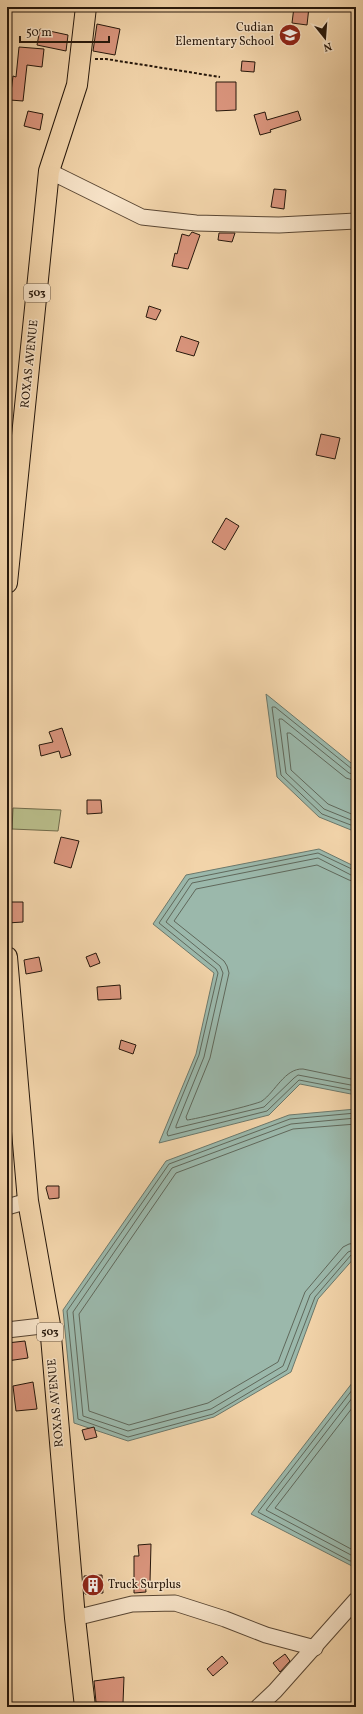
<svg xmlns="http://www.w3.org/2000/svg" width="363" height="1714" viewBox="0 0 363 1714" font-family="Vollkorn,serif">
<rect width="100%" height="100%" fill="#f2d4aa"/>
<filter id="stains"><feTurbulence type="fractalNoise" baseFrequency=".005" numOctaves="4"/><feColorMatrix values="0 0 0 0 .2 0 0 0 0 .09 0 0 0 0 .02 0 0 0 .5 -.17"/></filter>
<radialGradient id="worn" r=".72"><stop offset=".6" stop-color="#630" stop-opacity="0"/><stop offset="1" stop-color="#630" stop-opacity=".3"/></radialGradient>
<!-- green -->
<polygon fill="#b9bd8a" stroke="#706a4a" points="13,808 61,810 58,831 12,829"/>
<!-- water -->
<g fill="#9bb8ab" stroke="#6c786b">
<polygon points="266,694 356,767 356,832 319,817 277,777"/>
<polygon points="319,849 356,867 356,1095 300,1084 269,1115 159,1143 196,1054 214,973 153,924 186,875"/>
<polygon points="356,1109 356,1256 318,1299 291,1372 214,1417 128,1441 74,1423 63,1310 166,1161 289,1115"/>
<polygon points="356,1378 356,1563 352,1566 251,1514"/>
</g>
<g fill="none" stroke-linecap="round" stroke-linejoin="round">
<!-- shore -->
<g stroke="#60685b" stroke-width="1">
<polyline points="356,770 352,769 275,707 272,707 281,775 322,814 356,827"/>
<polyline points="356,775 349,773 282,719 279,719 286,773 324,809 356,822"/>
<polyline points="356,781 346,778 290,733 287,733 291,770 328,804 356,816"/>
<polyline points="356,871 318,853 189,879 159,923 216,969 218,973 199,1055 167,1133 168,1136 267,1111 299,1080 356,1091"/>
<polyline points="356,876 351,875 318,858 192,883 166,922 220,966 223,973 204,1057 176,1126 176,1128 264,1107 294,1078 298,1075 356,1086"/>
<path d="M 356,882 L 349,880 L 317,865 L 196,889 L 174,921 L 224,961 L 227,966 L 229,973 L 210,1058 L 186,1117 L 187,1120 C 192,1120 258,1104 262,1101 C 275,1092 285,1068 303,1069 L 356,1080"/>
<polyline points="356,1113 290,1119 169,1164 67,1311 78,1419 128,1437 213,1414 287,1370 315,1297 351,1255 356,1254"/>
<polyline points="356,1118 291,1124 172,1168 73,1312 83,1416 128,1431 211,1409 283,1366 310,1295 348,1252 356,1249"/>
<polyline points="356,1124 293,1129 176,1173 79,1314 89,1411 129,1425 208,1403 278,1362 305,1292 343,1247 349,1244 356,1243"/>
<polyline points="356,1385 258,1512 350,1561 356,1560"/>
<polyline points="356,1393 266,1510 351,1555 356,1555"/>
<polyline points="356,1403 275,1508 351,1549 356,1549"/>
</g>
</g>
<!-- building -->
<g fill="#d9947c" stroke="#26170b">
<polygon points="294,7 309,7 307,25 292,23"/>
<polygon points="97,24 120,29 115,55 93,51"/>
<polygon points="40,29 68,35 66,51 37,45"/>
<polygon points="19,47 44,49 42,67 27,65 23,101 10,100 13,76 16,77"/>
<polygon points="242,61 255,62 254,72 241,71"/>
<polygon points="216,82 236,82 236,110 216,111"/>
<polygon points="28,111 43,114 40,130 24,126"/>
<polygon points="298,111 301,120 270,130 271,132 260,135 254,115 265,112 267,120"/>
<polygon points="274,189 286,190 284,209 271,207"/>
<polygon points="192,232 200,235 188,269 172,266 175,253 177,254 182,234 189,236"/>
<polygon points="219,233 235,233 232,242 218,240"/>
<polygon points="149,306 161,310 156,320 146,317"/>
<polygon points="181,336 199,342 194,356 176,351"/>
<polygon points="321,434 340,438 335,459 316,455"/>
<polygon points="226,518 239,526 225,550 212,542"/>
<polygon points="62,728 71,755 61,758 59,751 41,756 39,745 53,742 49,732"/>
<polygon points="87,800 101,800 102,813 87,814"/>
<polygon points="61,837 79,841 71,868 54,863"/>
<polygon points="7,902 23,902 23,922 7,923"/>
<polygon points="96,953 100,963 90,967 86,957"/>
<polygon points="39,957 42,971 26,974 24,960"/>
<polygon points="120,985 121,999 98,1000 97,987"/>
<polygon points="121,1040 136,1045 133,1054 119,1049"/>
<polygon points="47,1186 59,1186 59,1198 49,1199 46,1188"/>
<polygon points="25,1341 28,1358 7,1361 7,1343"/>
<polygon points="33,1382 37,1409 16,1411 13,1386"/>
<polygon points="94,1427 97,1437 85,1440 82,1430"/>
<polygon points="151,1544 150,1582 145,1582 146,1592 134,1593 134,1556 139,1556 138,1545"/>
<polygon points="102,1575 103,1593 85,1594 84,1576"/>
<polygon points="285,1654 290,1661 280,1672 273,1663"/>
<polygon points="222,1656 228,1663 213,1676 207,1669"/>
<polygon points="124,1677 123,1703 96,1702 94,1681"/>
</g>
<g fill="none" stroke-linecap="round" stroke-linejoin="round">
<!-- minor casing -->
<g stroke="#594633" stroke-width="17">
<g id="minor">
<polyline points="49,171 142,217 196,223 279,225 356,221"/>
<polyline points="7,1207 28,1201"/>
<polyline points="7,1330 50,1325"/>
<polyline points="75,1618 132,1604 175,1603 225,1619 266,1635 315,1648"/>
<polyline points="258,1707 275,1691 356,1600"/>
</g>
</g>
<!-- major casing -->
<g stroke="#26170b" stroke-width="22">
<g id="major">
<polyline points="7,583 49,171 77,85 86,7"/>
<polyline points="7,957 28,1201 50,1325 75,1618 85,1707"/>
</g>
</g>
<!-- path -->
<polyline stroke="#26170b" stroke-width="2" stroke-dasharray="3 2" stroke-linecap="butt" points="95,59 106,59 220,77"/>
<!-- minor -->
<use href="#minor" stroke="#f7e3c8" stroke-width="15"/>
<!-- major -->
<use href="#major" stroke="#f2d4aa" stroke-width="20"/>
</g>
<!-- icons -->
<defs>
<g id="school-disc" transform="scale(1.15)"><circle r="9.5" fill="#8f2418" stroke="#f7e3c8"/><path d="M0-5L7-2L0 1L-7-2ZM-4 1L0 2.5L4 1V4Q0 6-4 4Z" fill="#fff"/></g>
<g id="building-disc" transform="scale(1.15)"><circle r="9.5" fill="#8f2418" stroke="#f7e3c8"/><path d="M-4-6H4V6H1V3H-1V6H-4ZM-2.5-4.3h1.7v1.8h-1.7ZM.8-4.3h1.7v1.8H.8ZM-2.5-1h1.7V.8h-1.7ZM.8-1h1.7V.8H.8Z" fill="#fff"/></g>
</defs>
<g fill-rule="evenodd">
<use href="#school-disc" x="290" y="35"/>
<use href="#building-disc" x="93" y="1585"/>
</g>
<g text-anchor="middle" dominant-baseline="central" stroke-width="3" stroke-linejoin="round" paint-order="stroke">
<!-- shield labels -->
<g fill="#f7e3c8" stroke="#655444" stroke-width="1">
<rect x="24" y="284" width="26" height="18" rx="3"/>
<rect x="37" y="1323" width="26" height="18" rx="3"/>
</g>
<g font-size="11" font-weight="bold" fill="#26170b">
<text x="37" y="293">503</text>
<text x="50" y="1332">503</text>
</g>
<!-- poi labels -->
<g font-size="12" fill="#26170b" stroke="#f7e3c8" text-anchor="end">
<text x="274" y="28">Cudian<tspan x="274" dy="14">Elementary School</tspan></text>
<text x="108" y="1585" text-anchor="start">Truck Surplus</text>
</g>
<!-- street labels -->
<g font-size="12" fill="#26170b" stroke="#f7e3c8">
<text transform="translate(30 364) rotate(-84)">ROXAS AVENUE</text>
<text transform="translate(56 1403) rotate(-95)">ROXAS AVENUE</text>
</g>
</g>
<!-- margin -->
<rect width="363" height="1714" fill="none" stroke="#f2d4aa" stroke-width="24"/>
<rect x="8" y="8" width="347" height="1698" fill="none" stroke="#26170b" stroke-width="2"/>
<rect x="12" y="12" width="339" height="1690" fill="none" stroke="#26170b"/>
<!-- north arrow -->
<g transform="translate(325 38) rotate(163)" stroke="#f7e3c8" stroke-width="3" paint-order="stroke">
<path d="M0-3L7 15L0 10L-7 15Z" fill="#26170b"/>
<text y="-6" font-size="11" font-weight="bold" text-anchor="middle" fill="#26170b">N</text>
</g>
<!-- scale -->
<path d="M20 36v6h89v-6" fill="none" stroke="#26170b" stroke-width="2"/>
<text x="26" y="36" font-size="12" fill="#26170b" stroke="#f7e3c8" stroke-width="3" paint-order="stroke">50 m</text>
<rect width="100%" height="100%" filter="url(#stains)"/>
<rect width="100%" height="100%" fill="url(#worn)"/>
</svg>
